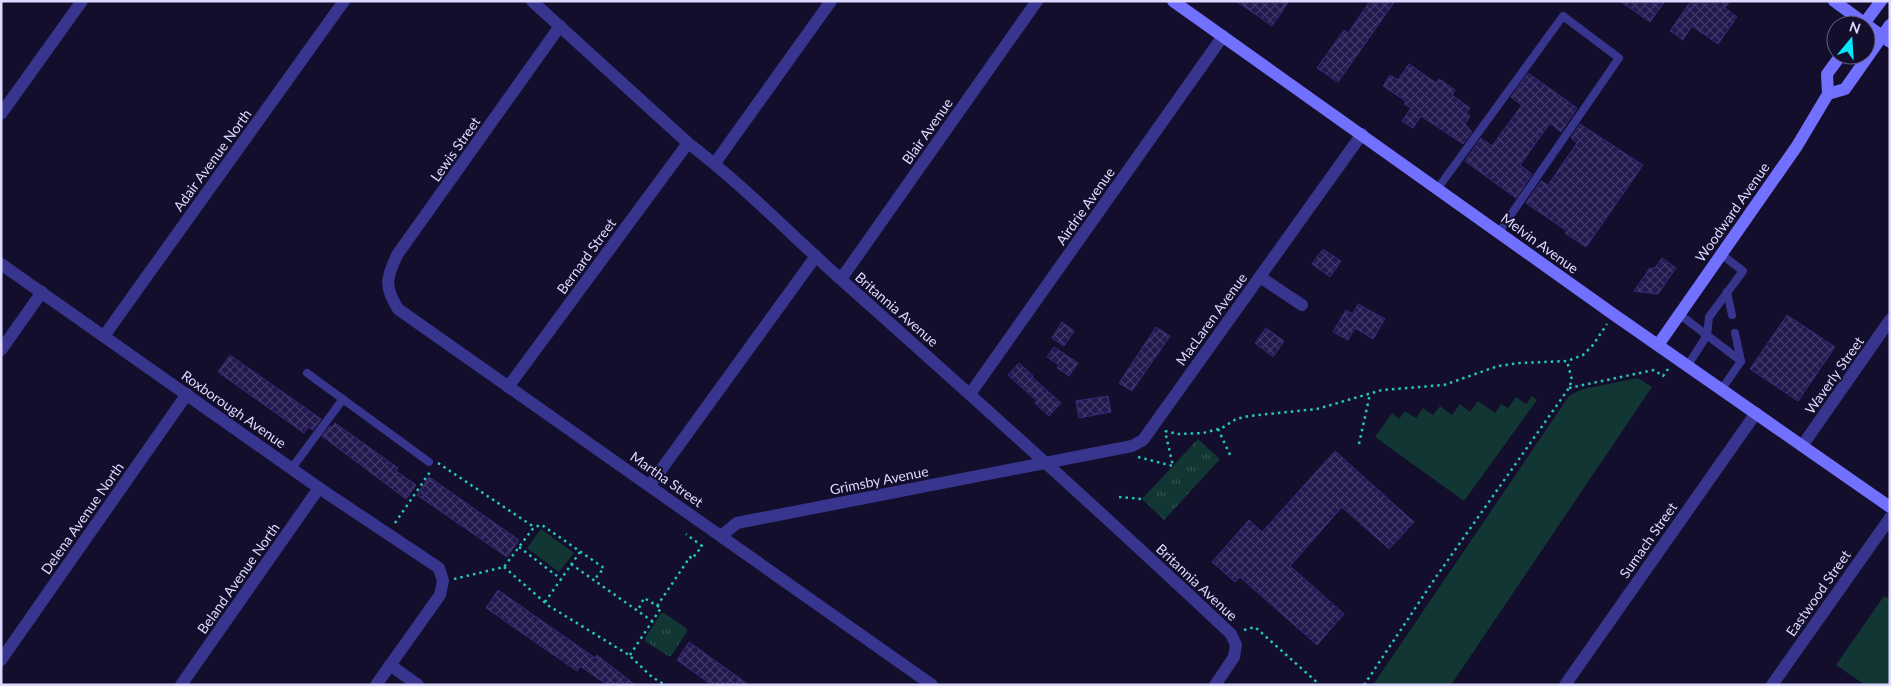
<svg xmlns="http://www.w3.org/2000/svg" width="1891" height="686" viewBox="0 0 1891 686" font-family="Lato,sans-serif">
<defs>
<pattern id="grass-tufts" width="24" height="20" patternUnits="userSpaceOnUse" patternTransform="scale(1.25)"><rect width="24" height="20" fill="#113634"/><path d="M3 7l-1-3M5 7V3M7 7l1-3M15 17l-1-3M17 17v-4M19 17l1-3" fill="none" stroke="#335252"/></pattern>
<pattern id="building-cross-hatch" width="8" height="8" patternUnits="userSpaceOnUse" patternTransform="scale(1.25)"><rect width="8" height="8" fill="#23194e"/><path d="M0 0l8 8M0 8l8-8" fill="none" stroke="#423a69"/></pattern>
</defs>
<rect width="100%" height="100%" fill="#130e2b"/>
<!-- grass -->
<g fill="url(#grass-tufts)">
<polygon points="1198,439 1220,459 1164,520 1142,499"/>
<polygon points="661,613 664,613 686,628 687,632 671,656 668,656 645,641 646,637"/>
</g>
<!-- garden -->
<g fill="#113634">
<polygon points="1638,378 1652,387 1451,685 1373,685 1569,396 1583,389"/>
<polygon points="1532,396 1537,400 1464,501 1375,437 1392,413 1399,419 1405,411 1416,418 1423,408 1433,415 1440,406 1452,415 1460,404 1470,412 1478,401 1495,413 1501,404 1508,408 1516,397 1526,404"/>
<polygon points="541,529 574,553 559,572 527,548"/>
<polygon points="1884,596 1890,599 1890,685 1865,685 1836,665"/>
</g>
<!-- building -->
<g fill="url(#building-cross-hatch)" stroke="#38297c">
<polygon points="1236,1 1289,1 1272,26"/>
<polygon points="1370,1 1395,1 1338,82 1317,68 1344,30 1348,33"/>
<polygon points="1620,1 1665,1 1650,22"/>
<polygon points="1691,1 1730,1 1725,8 1737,17 1718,44 1692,26 1683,40 1670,31"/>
<polygon points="1409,64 1436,83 1439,79 1455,90 1452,95 1470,108 1466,113 1470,116 1465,124 1472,132 1463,144 1421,116 1413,128 1402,121 1411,108 1404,104 1406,101 1383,86 1390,75 1398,80"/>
<polygon points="1528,73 1577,108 1561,132 1550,123 1520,165 1532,174 1516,198 1465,161 1481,138 1492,146 1522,105 1511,97"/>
<polygon points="1580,124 1643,165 1586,247 1565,233 1567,231 1526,203 1541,181 1548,185 1577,143 1571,138"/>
<polygon points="1323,249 1341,261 1330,277 1312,264"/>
<polygon points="1662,258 1676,268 1658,294 1634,291 1650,268 1652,269 1654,267 1655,268"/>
<polygon points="1358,304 1385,319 1373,339 1355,328 1348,340 1333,332 1346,310 1353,314"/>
<polygon points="1787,315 1835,347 1798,401 1750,369"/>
<polygon points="1062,322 1074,331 1064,346 1052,338"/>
<polygon points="1156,327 1170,336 1132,391 1119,383"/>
<polygon points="1266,328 1284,341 1273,357 1255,343"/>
<polygon points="1054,347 1078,363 1069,376 1057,368 1059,365 1047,357"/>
<polygon points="230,355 321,419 313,430 308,427 304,433 218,372"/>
<polygon points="1019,363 1033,376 1032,377 1061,403 1049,416 1035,403 1037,401 1008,375"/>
<polygon points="1108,396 1111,412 1079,418 1076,401"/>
<polygon points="335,423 398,468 396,471 416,485 406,499 322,436 330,426 332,427"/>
<polygon points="1335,451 1414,522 1389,549 1342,507 1290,566 1344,614 1317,645 1240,577 1235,582 1212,562 1249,520 1262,532"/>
<polygon points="429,477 519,540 507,557 417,495"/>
<polygon points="498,590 595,658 597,655 635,685 607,685 580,666 577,671 486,608"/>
<polygon points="689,642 749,685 712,685 677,660"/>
</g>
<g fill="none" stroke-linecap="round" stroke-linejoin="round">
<!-- path -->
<g stroke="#25c6bb" stroke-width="2.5" stroke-dasharray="2.5 4" stroke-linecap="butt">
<polyline points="1569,388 1654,370 1663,376 1668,369"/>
<polyline points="1218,429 1231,457"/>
<polyline points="1165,431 1178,434 1203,433 1222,428 1236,419 1249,416 1317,409 1382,390 1444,385 1498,366 1520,363 1567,361 1583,355 1593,345 1607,324"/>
<polyline points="1359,444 1370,394"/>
<polyline points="1138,457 1173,466 1165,431"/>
<polyline points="438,463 534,527"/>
<polyline points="1119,497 1142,499"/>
<polyline points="395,523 430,472"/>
<polyline points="519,547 561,579"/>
<polyline points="571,564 652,621"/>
<polyline points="504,567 549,606 629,655 652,677 665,685"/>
<polyline points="454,579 504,567 534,527 542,525 604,568 594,580"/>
<polyline points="545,602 580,552"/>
<polyline points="657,606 690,557 692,559 702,546 686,534"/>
<polyline points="1244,630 1255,627 1320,685"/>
<polyline points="630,655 661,608 644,598 638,610"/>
<polyline points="1364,685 1436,577 1569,388 1572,380 1567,361"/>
</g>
<!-- lane -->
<g stroke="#38358e" stroke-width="8">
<polyline points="1438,188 1563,16 1619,58 1499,232"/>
<polyline points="1727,292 1732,315"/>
<polyline points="1679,314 1741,361 1722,389"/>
<polyline points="1735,333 1741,361"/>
<polyline points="1688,365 1707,335 1709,317 1743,271 1721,254"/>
<polyline points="307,373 429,462"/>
<polyline points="292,468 343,399"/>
</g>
<!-- street -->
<g stroke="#38358e" stroke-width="12">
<path d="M 532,1 L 688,143 C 747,188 798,242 854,291 C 981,404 1108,518 1231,634 L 1236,645 L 1234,657 L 1215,685"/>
<path d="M 560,26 L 397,255 C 386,279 384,286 398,309 L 932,685"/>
<polyline points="1,114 82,1"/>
<polyline points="715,163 831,1"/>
<polyline points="1,264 319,488 439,568 443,581 440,595 376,685"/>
<polyline points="1260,277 1302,305"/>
<polyline points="841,279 1037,1"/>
<polyline points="104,336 344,1"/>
<polyline points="1,350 42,292"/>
<polyline points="508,387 688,143"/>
<polyline points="970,394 1223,36"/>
<polyline points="1802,446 1890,320"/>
<polyline points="650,485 816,256"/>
<polyline points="721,536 737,523 1132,446 1143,440 1362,134"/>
<polyline points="1,660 187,394"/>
<polyline points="390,665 418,685"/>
<polyline points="181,685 319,488"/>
<polyline points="1565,685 1756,413"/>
<polyline points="1772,685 1890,518"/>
</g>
<!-- secondary -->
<g stroke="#7270ff" stroke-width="12">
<polyline points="1173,1 1613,314 1890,507"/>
<polyline points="1834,1 1890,42"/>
<polyline points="1863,25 1881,1"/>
<polyline points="1828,94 1845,89 1890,25"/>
<polyline points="1658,345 1797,146 1828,94 1827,74 1841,55"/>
</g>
</g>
<g text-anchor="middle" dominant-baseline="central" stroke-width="4" stroke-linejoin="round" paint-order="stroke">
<!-- street labels -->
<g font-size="14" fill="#ddd9ff" stroke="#130e2b">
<text transform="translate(927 131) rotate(-55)">Blair Avenue</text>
<text transform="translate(455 149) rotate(-55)">Lewis Street</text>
<text transform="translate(212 160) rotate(-54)">Adair Avenue North</text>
<text transform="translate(1085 206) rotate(-55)">Airdrie Avenue</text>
<text transform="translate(1732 212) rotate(-55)">Woodward Avenue</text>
<text transform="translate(1540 243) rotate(36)">Melvin Avenue</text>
<text transform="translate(586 256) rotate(-54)">Bernard Street</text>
<text transform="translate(897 309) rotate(41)">Britannia Avenue</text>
<text transform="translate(1211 319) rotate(-54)">MacLaren Avenue</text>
<text transform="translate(1834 375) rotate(-55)">Waverly Street</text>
<text transform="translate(234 409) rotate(35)">Roxborough Avenue</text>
<text transform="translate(667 479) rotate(35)">Martha Street</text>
<text transform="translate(879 480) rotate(-11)">Grimsby Avenue</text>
<text transform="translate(82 518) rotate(-55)">Delena Avenue North</text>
<text transform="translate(1648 540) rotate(-55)">Sumach Street</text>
<text transform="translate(238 578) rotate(-55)">Beland Avenue North</text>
<text transform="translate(1197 582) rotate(43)">Britannia Avenue</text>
<text transform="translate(1818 593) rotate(-55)">Eastwood Street</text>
</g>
</g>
<!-- border -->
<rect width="1891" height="686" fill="none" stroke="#ddd9ff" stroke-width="5"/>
<!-- north arrow -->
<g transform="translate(1851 40) rotate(18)"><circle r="24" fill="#130e2b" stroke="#645f80"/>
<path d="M0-4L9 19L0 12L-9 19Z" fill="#05e9ff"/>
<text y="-8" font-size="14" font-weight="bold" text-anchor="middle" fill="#ddd9ff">N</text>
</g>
</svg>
